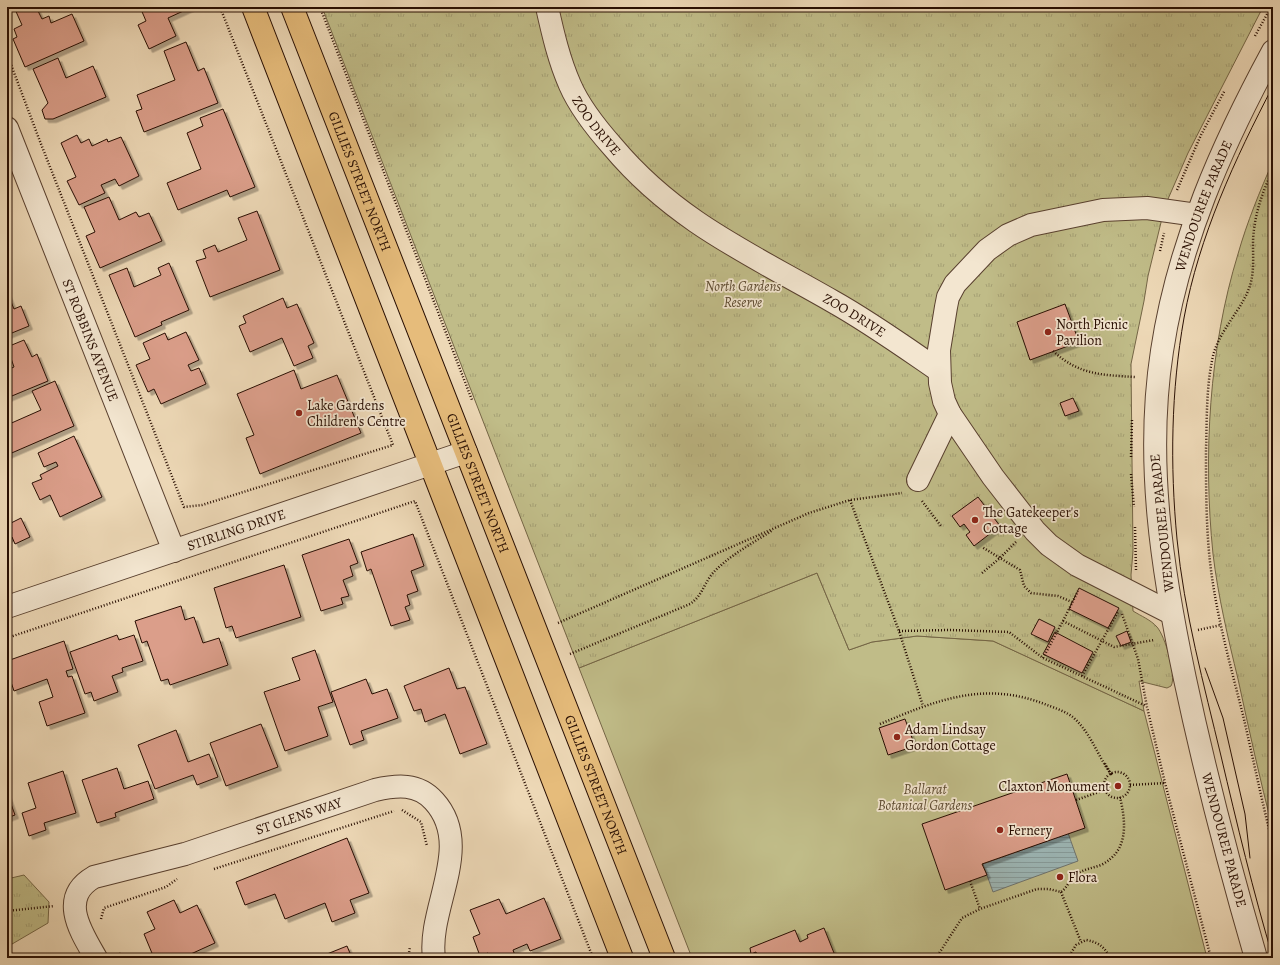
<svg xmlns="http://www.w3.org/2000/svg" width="1280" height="965" viewBox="0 0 1280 965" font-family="Alegreya,serif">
<defs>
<pattern id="park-tufts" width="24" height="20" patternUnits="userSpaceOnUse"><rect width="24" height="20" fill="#c0bc88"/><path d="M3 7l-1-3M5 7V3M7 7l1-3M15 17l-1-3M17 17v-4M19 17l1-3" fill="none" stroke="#a5a074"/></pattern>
<pattern id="water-rules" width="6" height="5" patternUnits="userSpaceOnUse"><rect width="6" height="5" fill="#9db8b8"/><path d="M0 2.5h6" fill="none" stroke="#879d9d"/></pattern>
<filter id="shadow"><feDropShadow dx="3.5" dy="3.5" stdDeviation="0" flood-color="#0004"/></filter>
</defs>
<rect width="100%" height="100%" fill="#edd8b6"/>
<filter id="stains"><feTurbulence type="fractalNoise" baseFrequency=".005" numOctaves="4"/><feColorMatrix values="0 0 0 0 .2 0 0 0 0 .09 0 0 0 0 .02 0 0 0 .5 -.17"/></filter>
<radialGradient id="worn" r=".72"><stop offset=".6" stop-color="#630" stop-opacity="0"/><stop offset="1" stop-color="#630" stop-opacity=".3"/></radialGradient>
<path fill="#c0bc88" stroke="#746545" d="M817,573L849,650L872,642L917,636L993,641L1144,711L1207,958H692L579,668Z"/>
<path fill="url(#park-tufts)" stroke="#746545" d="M322,7H1263L1188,153L1165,206L1148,276L1144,301L1131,364L1133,551L1131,575L1133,611C1141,616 1151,620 1157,627C1165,636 1177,676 1171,686L1167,688L1139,681L1144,711L993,641L917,636L872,642L849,650L817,573L579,668Z
M1273,161V830C1260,780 1249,730 1238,679C1228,638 1218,596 1213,554C1203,456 1209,348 1238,254C1247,222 1260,191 1273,161Z
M24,875L49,902L48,923L7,947V879Z"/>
<path fill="url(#water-rules)" stroke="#6e746f" d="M1068,833L1078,861L993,892L983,864Z"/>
<path fill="#db9e8a" stroke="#280e02" filter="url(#shadow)" d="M14,7H36L42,19L49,16L51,23L72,14L84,41L25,67L13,39L17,37L14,29L22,25Z
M140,7H192L168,18L176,36L149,49L138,25L146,21Z
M186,42L198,71L204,68L218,103L144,132L136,111L142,109L137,95L175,80L164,51Z
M58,58L66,78L93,66L106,97L53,119H45L42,110L48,103L33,69Z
M223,109L255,187L230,197L227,190L178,210L167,183L201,169L187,133L203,126L200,118Z
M77,135L81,143L89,139L92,146L107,139L108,142L121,137L139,176L119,186L115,179L101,185L105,193L79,205L67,181L76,177L61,143Z
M109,197L119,220L136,212L139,217L149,213L162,241L100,268L86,236L95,232L84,207Z
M257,211L280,270L210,297L196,261L206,258L203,250L215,245L218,252L247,240L238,218Z
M169,263L189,310L161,322L162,325L135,337L109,275L127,268L134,287L161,275L158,268Z
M7,292L14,309L21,306L29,326L7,335Z
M283,298L287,308L297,304L314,343L308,346L313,358L294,366L282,338L250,352L239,326L246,323L243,316Z
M1065,304L1079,342L1030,360L1017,322Z
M186,332L199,360L188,365L191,371L199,368L206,384L161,404L154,389L148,392L136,365L150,359L143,343L165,333L168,340Z
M24,340L32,357L37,354L48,381L7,398V370L14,367L7,347Z
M294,370L301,389L337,375L361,433L260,474L246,438L254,435L237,394Z
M55,381L74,426L7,455V425L41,410L32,391Z
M1073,398L1079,411L1065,416L1060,403Z
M74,436L102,497L60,517L50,495L40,500L32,483L42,479L40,475L58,466L56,462L44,467L38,453Z
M978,497L1000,526L974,546L966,535L970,532L964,524L960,527L952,516Z
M21,518L30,537L15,544L12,537L7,539V519L9,524Z
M413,534L424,566L411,571L418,591L407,595L410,605L405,607L410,620L391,626L371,569L367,571L361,552Z
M349,539L358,563L350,566L353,576L343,580L349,596L341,598L343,604L321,611L302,555Z
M284,565L301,617L236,638L232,626L226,628L214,588Z
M1079,588L1119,608L1108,628L1069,609Z
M181,606L185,620L194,617L203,643L219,638L228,665L170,685L168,679L161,681L147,641L142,643L135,621Z
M1039,619L1055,627L1048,642L1031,634Z
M1127,631L1131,642L1121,646L1116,636Z
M1055,632L1093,652L1082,673L1043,654Z
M117,635L119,640L134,635L143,661L122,668L123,672L112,676L118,692L94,701L91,692L85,694L70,652Z
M64,641L73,669L66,671L68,677L72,676L85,713L47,726L39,702L53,697L47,679L14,691L7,670V661Z
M315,650L333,702L318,707L328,736L285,751L264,692L300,680L292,658Z
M449,668L457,689L465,687L487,744L460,754L445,714L425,722L421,709L414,711L404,686Z
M366,679L372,694L387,689L398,718L361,731L364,740L350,745L331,692Z
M905,719L915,746L888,755L879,728Z
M261,724L278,767L226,786L210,743Z
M176,730L188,762L209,754L218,777L197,785L193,775L155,789L138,745Z
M117,768L124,789L148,781L154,799L115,813L116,817L97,823L82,780Z
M63,771L76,813L44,823L46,830L29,836L22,813L36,808L28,783Z
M1067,774L1085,828L982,864L987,875L945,890L922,824Z
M7,793L15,815L7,818Z
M347,838L369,893L350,900L355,913L332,922L325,903L285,919L275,894L245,905L236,882Z
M544,898L561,939L530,951L527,944L513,950L516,958H490L488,953L480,956L473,937L480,934L470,910L499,899L506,914Z
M174,900L180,913L197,905L215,943L182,958H154L144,934L155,929L147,912Z
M824,928L836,958H758L756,952L751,954L750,948L795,930L800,942L808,938L807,935Z
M347,946L352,958H317Z"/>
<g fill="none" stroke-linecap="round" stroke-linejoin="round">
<defs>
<g id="minor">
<path id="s1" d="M547,7C553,34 559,60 570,85C580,108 597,129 613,147C675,221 750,254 832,301C868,321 903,346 938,370"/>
<path id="s2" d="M7,128L174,551"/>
<path d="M918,480L950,414"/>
<path id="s3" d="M7,607L466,452"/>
<path d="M1171,613L1077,565L1049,545L1035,531L993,477L950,414L944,401L940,383L939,350L946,307L948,297L955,284L987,250L1008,235L1031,225L1103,210L1147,208L1197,215"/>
<path id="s4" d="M96,958C81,932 58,898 94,877L185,854L375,790C397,785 418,783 434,801C475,846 427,908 434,958"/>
<path id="s5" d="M1256,958C1229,865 1205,773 1185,679C1162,570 1145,461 1162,351C1178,244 1222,145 1273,51"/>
</g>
<g id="major">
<path d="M253,7L622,958"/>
<path id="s6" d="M292,7L664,958"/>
</g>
</defs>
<use href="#minor" stroke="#59402f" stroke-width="24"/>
<use href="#major" stroke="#280e02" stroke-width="24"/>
<path stroke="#280e02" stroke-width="2.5" stroke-dasharray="1 2" stroke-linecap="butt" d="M320,7L472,400
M1255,36L1271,7
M7,54L41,144L184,507L202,505L393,445L220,7
M1273,170C1262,192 1253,219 1253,244C1253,257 1254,269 1251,282C1245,307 1220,328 1213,356C1206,387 1207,419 1206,450C1206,487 1206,525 1210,562C1216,614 1230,664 1243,715C1253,758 1262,802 1273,845
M1177,190L1201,135L1225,90
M1160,251L1164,233
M1053,351C1079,375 1102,375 1135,377
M1131,457L1132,420
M1131,474L1134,507
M850,500L899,631L923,706
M922,501L941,526
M1135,527L1136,570
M1016,542L1000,558L1020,570L1024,586L1031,593L1058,596L1072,602
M982,573L1000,558L982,547
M1122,614L1138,659L1147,707L1165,783L1211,958
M1063,621L1078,591
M558,623L809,513L850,500L902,493
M1198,630L1221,625
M899,631L950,630L1009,632L1043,658L1146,706
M7,638L415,501L593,958
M570,654L690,604C702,596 704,584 712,574C728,556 753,543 773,530
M1043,658L1063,621L1114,647L1154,640
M1082,676L1118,612
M880,724C937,700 985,680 1047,705C1055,708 1067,712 1074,718C1092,735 1097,755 1111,774L1104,762
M1104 785a13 13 0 1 1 26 0a13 13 0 1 1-26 0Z
M1130,785L1165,783
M1076,800L1105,790
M402,810L421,822L427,846
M214,869L394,811
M970,881L980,909
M1061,892L1081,942
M7,911L54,906
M101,919L104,908L166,887L177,879
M119,953L121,958
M408,958L410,947
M936,958L962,918L980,909L1037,889H1049L1061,892C1068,887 1070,878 1078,873C1085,869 1093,868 1101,865C1129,851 1126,823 1120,797
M1068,958L1076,945L1086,940C1098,942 1105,947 1110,958"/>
<use href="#minor" stroke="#f3e6d0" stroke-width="22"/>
<use href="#major" stroke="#e6bc7b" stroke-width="22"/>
<path stroke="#280e02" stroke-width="1" d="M1205,668L1223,718L1245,814L1250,858
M1273,958C1253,891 1237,824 1221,756C1204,685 1184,612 1177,539C1170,465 1171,391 1184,318C1199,236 1235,159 1273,86"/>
</g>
<g fill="#8f2418" stroke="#f3e6d0" stroke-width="1.5">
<circle cx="1048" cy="332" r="4"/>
<circle cx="299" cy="413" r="4"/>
<circle cx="975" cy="520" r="4"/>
<circle cx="897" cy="737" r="4"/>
<circle cx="1118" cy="786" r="4"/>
<circle cx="1000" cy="830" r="4"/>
<circle cx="1060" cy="877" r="4"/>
</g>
<g text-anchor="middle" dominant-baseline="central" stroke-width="3.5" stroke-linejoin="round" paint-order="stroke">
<g font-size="14" fill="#280e02" stroke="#f3e6d0">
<text stroke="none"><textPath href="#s1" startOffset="130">ZOO DRIVE</textPath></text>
<text stroke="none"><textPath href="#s6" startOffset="187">GILLIES STREET NORTH</textPath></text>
<text stroke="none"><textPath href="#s5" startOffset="770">WENDOUREE PARADE</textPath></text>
<text stroke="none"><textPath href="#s1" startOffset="453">ZOO DRIVE</textPath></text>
<text stroke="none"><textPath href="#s2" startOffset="228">ST ROBBINS AVENUE</textPath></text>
<text stroke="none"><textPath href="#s6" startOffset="511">GILLIES STREET NORTH</textPath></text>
<text transform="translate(1162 523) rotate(-96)">WENDOUREE PARADE</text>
<text stroke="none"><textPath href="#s3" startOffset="242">STIRLING DRIVE</textPath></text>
<text stroke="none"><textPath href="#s6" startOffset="835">GILLIES STREET NORTH</textPath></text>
<text stroke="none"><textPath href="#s4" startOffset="307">ST GLENS WAY</textPath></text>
<text transform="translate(1224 840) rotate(75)">WENDOUREE PARADE</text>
</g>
<g font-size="14" font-style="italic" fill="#5d4b31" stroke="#f3e6d0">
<text x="743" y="286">North Gardens<tspan x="743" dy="16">Reserve</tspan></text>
<text x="925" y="789">Ballarat<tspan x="925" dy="16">Botanical Gardens</tspan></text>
</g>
<g font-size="14" fill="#280e02" stroke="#f3e6d0" text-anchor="start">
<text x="1056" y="324">North Picnic<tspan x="1056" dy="16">Pavilion</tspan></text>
<text x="307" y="405">Lake Gardens<tspan x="307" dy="16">Children's Centre</tspan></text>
<text x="983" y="512">The Gatekeeper's<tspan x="983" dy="16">Cottage</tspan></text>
<text x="905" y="729">Adam Lindsay<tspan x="905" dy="16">Gordon Cottage</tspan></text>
<text x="1110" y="786" text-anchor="end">Claxton Monument</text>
<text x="1008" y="830">Fernery</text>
<text x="1068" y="877">Flora</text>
</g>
</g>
<rect width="1280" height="965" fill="none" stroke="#edd8b6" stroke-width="24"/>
<rect x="8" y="8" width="1264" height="949" fill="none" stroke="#280e02" stroke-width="2"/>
<rect x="12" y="12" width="1256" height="941" fill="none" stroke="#280e02"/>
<rect width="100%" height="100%" filter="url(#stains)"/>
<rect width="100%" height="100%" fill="url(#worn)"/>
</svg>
